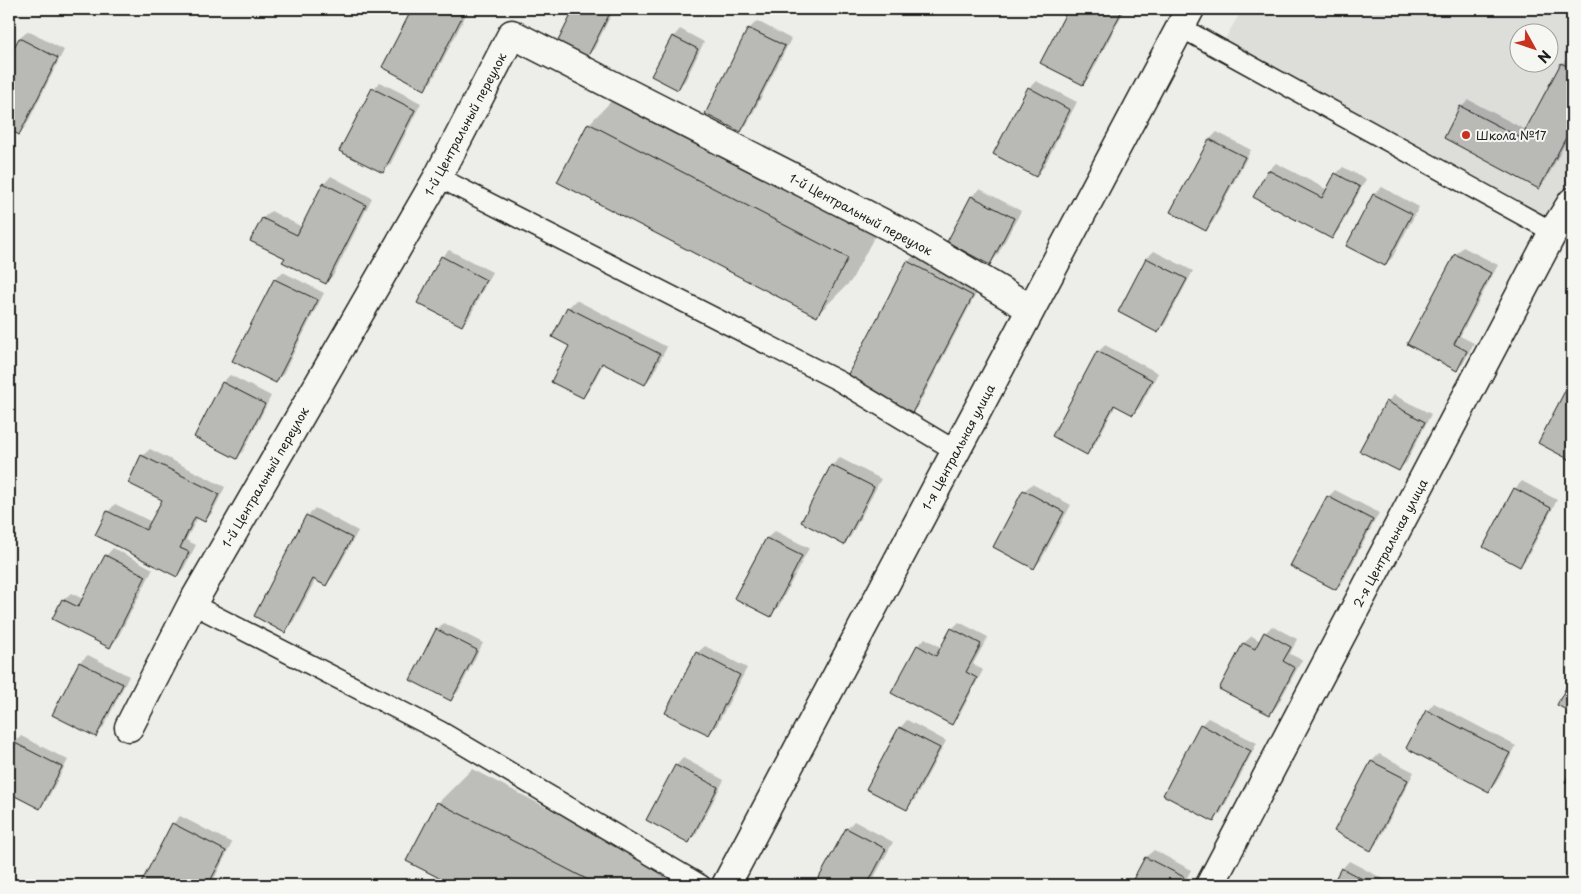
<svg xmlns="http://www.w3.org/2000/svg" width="1581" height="894" viewBox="0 0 1581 894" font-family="'Playpen Sans',sans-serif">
<rect width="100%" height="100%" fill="#edede9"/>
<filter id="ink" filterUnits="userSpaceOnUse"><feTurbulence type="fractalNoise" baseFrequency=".02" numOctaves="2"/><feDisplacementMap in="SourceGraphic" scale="10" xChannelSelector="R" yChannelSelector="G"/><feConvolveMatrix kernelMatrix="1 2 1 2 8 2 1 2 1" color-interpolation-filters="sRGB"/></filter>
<g filter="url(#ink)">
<path fill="#ddddda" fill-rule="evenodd" d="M1242,9H1572V208L1555,240L1215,57ZM1518,32H1548V62H1518Z"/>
<path fill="#0003" d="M413,9H469L432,81L425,88L384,67Z
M560,9H614L594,49L586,56L572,15Z
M1070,9H1125L1090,76L1083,84L1042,62Z
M1466,9H1476L1473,12Z
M757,21L791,39L748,123L741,131L706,113L749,29Z
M680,29L704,42L685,81L677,88L673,37Z
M28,31L64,50L26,126L19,133L9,128V57L10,58L20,38Z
M1569,56L1572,58V131L1546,180L1539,187L1461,107L1469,100L1526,130L1562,64Z
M1036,81L1077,102L1043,168L1036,175L1029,88Z
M380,82L421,103L390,165L382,172L373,89Z
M623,89L881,224L851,281L817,315L589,124Z
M1217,132L1251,150L1213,222L1206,229L1172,212L1210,139Z
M1276,163L1328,190L1336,174L1343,167L1366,179L1339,230L1332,237L1255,197L1269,170Z
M331,176L372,198L333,276L325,283L287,258L252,240L263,218L271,211L302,227L324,184Z
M1382,187L1419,207L1392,258L1384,265L1347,245L1374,194Z
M980,189L1021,211L997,256L990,263L949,242L972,196Z
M1463,247L1498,265L1460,336L1474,343L1464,362L1457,369L1408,344L1456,254Z
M449,250L492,272L469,318L461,325L442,257Z
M1154,251L1193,271L1165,324L1158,332L1119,311L1147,258Z
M915,254L979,288L918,406L911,413L908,262Z
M283,272L324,293L283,374L275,381L234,360L275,279Z
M576,300L667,347L652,376L645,383L604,362L590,389L583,397L571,346L554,337L568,308Z
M1105,345L1158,373L1140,407L1133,414L1116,405L1094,446L1087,453L1098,352Z
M230,375L271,396L244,450L237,458L195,436L223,382Z
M1572,385V460L1539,443L1567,390Z
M1394,395L1431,414L1406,463L1398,470L1387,402Z
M150,449L225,487L212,513L205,521L198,517L186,540L196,545L184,568L177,576L108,512L115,504L152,522L163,500L142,456Z
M840,458L881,479L851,536L844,543L803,522L832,465Z
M1522,481L1557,500L1527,558L1520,565L1515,489Z
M1032,484L1071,505L1041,560L1034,568L1024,491Z
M1335,490L1379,513L1343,581L1336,588L1328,497Z
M315,508L358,531L333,577L326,584L316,579L292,624L285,631L255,616L308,516Z
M775,531L809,548L778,608L770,615L736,598L767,538Z
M113,548L153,569L117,639L110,647L63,600L71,593L83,599L106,556Z
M959,622L988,637L973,664L983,670L959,716L952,723L918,646L925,638L942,648L952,629Z
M444,623L483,643L458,692L450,699L437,630Z
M1272,626L1297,639L1290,654L1302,660L1277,706L1270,714L1221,688L1244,643L1252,636L1260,641L1265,633Z
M705,646L747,668L716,727L709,734L697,653Z
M88,655L129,676L103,728L96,735L54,714L80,662Z
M1434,703L1516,746L1496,783L1489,790L1427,711Z
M1208,718L1257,743L1221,813L1214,820L1201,725Z
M907,720L946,741L914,801L907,808L868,788L900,728Z
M21,736L68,760L47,800L40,807L9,791V754L14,743Z
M1379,754L1414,772L1378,842L1371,849L1336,831L1372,761Z
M683,758L724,780L696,834L689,841L676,766Z
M472,769L674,873L667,885H456L408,860L438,803Z
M180,816L232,843L211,885H141L173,824Z
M854,821L893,842L870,885H817L847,829Z
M1154,850L1191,870L1183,885H1132L1146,857Z
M1349,861L1395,885H1333L1342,869Z"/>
<path fill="#b9b9b6" stroke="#1c1c1c" d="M412,9H450L463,15L425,90L382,67Z
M557,9H612L587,58L557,43L571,15Z
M1068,9H1118L1122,11L1083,85L1040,63Z
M748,28L785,46L741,132L705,114Z
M672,36L698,49L678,90L651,76Z
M19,38L58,58L19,135L9,129V57Z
M1561,63L1572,69V126L1539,189L1444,138L1460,106L1521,138Z
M1028,87L1070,110L1036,177L993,154Z
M372,88L415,110L383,173L339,151Z
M588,123L848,258L817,317L557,182Z
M1209,139L1245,157L1206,231L1170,212Z
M1268,170L1322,198L1335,173L1360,187L1332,239L1253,197Z
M323,183L366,205L326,284L282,262L285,258L250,241L262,218L297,235Z
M1373,194L1412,214L1385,266L1346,246Z
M971,196L1014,218L990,265L947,242Z
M1455,254L1491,273L1454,344L1467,351L1457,371L1407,344Z
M441,256L486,280L462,326L417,303Z
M1146,258L1187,279L1158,333L1118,312Z
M907,261L973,296L911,415L845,380Z
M274,279L318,300L276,383L232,361Z
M567,307L660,354L645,385L602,363L583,398L551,382L569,346L552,337Z
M1097,351L1152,380L1133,415L1114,405L1087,455L1052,436Z
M222,382L265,404L237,459L194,437Z
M1566,389L1572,392V461L1538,443Z
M1386,401L1425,422L1399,471L1359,451Z
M141,455L219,494L205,522L195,517L180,548L189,552L177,577L95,535L107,511L146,530L162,500L128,483Z
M831,465L874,487L844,545L801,522Z
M1514,488L1551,508L1520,567L1483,547Z
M1023,490L1064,512L1034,569L993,547Z
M1327,496L1373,520L1336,590L1290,566Z
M306,515L352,538L326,586L313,579L285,633L254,616Z
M766,538L802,556L771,617L734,598Z
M105,555L146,576L110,648L52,619L62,599L78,607Z
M951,628L981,644L966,672L977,678L952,725L891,693L917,645L936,656Z
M436,629L477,650L451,701L410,680Z
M1264,632L1291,647L1283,661L1295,668L1270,715L1219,689L1243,643L1255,649Z
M696,652L740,675L709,735L665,713Z
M79,662L123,684L96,737L52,715Z
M1572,676V713L1557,705Z
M1426,710L1510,753L1489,792L1406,748Z
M1200,724L1251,751L1214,822L1163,795Z
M899,727L940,748L907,810L866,789Z
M13,742L62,767L40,809L9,793V751Z
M1371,761L1408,780L1371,851L1334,831Z
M675,765L718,787L689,843L646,820Z
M1572,768V786L1565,782Z
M437,802L488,828L598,885H453L406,861Z
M172,823L226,851L208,885H140Z
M846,828L886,849L867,885H815Z
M1145,857L1184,877L1180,885H1130Z
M1341,868L1374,885H1332Z"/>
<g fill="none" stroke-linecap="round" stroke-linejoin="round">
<defs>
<path id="lane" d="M1180,27L1553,232
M438,177L839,381L956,451
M192,604L440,731L701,885"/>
<path id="street" d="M129,727L192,604L438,177L512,34L912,238L1031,309
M726,885L1190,9
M1210,885L1553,232L1572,202"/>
</defs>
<use href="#lane" stroke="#1c1c1c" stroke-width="22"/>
<use href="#street" stroke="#1c1c1c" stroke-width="31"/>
<use href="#lane" stroke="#f6f6f2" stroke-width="19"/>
<use href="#street" stroke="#f6f6f2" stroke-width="28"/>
</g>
</g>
<circle fill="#c8321e" stroke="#f6f6f2" stroke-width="2" cx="1466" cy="135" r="5"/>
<g text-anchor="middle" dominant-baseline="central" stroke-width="4" stroke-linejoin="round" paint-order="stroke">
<g font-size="12" fill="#1c1c1c" stroke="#f6f6f2">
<text transform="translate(465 124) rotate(-62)">1-й Центральный переулок</text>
<text transform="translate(861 214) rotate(28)">1-й Центральный переулок</text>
<text transform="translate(958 447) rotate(-62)">1-я Центральная улица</text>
<text transform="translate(265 477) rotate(-60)">1-й Центральный переулок</text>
<text transform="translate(1390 543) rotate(-62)">2-я Центральная улица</text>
</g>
<g font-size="12" fill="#1c1c1c" stroke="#f6f6f2" text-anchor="start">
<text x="1476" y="135">Школа №17</text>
</g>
</g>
<rect width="1581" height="894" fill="none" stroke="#f6f6f2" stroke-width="30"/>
<rect x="15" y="15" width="1551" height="864" fill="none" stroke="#1c1c1c" stroke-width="2" filter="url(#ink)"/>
<g transform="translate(1534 48) rotate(130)"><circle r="24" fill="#f6f6f2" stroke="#9f9f9c"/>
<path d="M0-4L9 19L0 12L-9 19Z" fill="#c8321e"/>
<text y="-8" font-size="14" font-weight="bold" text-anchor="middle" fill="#1c1c1c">N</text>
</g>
</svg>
